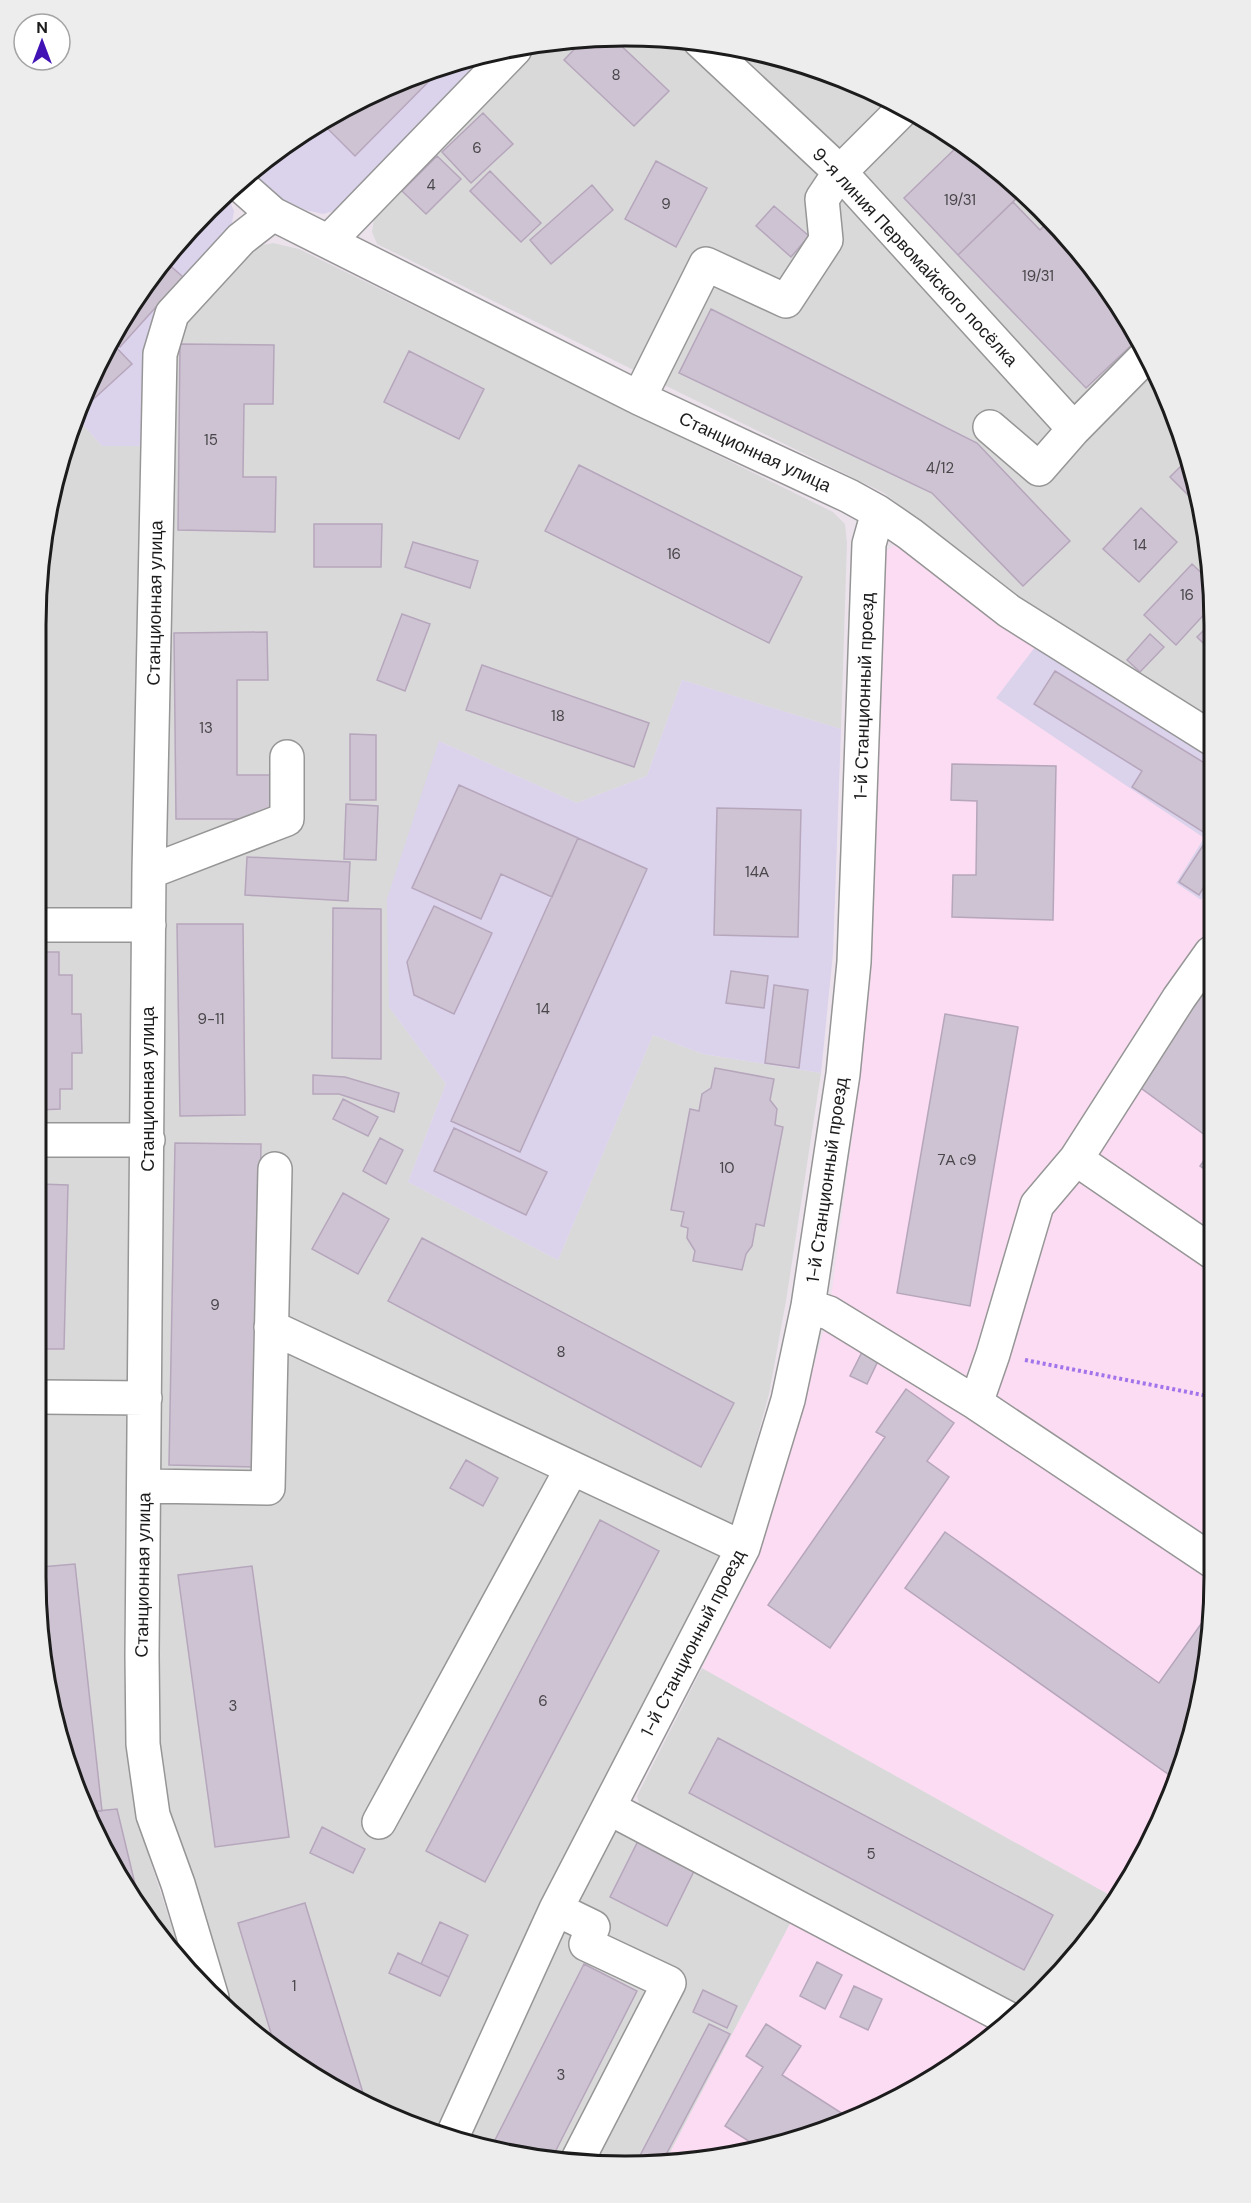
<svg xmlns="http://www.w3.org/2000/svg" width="1251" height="2203" viewBox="0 0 1251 2203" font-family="'DM Sans',sans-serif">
<rect width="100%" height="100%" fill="#ece2ec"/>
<path fill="#d9d9da" d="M587,37L703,41L815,67L921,115L1042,208L1116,298L1184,436L1210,549L1211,718L1017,598L884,493L377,244L372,232L374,219L544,44Z
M273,243L299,249L833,512L845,524L847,543L841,729L682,680L647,776L577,803L439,741L389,1007L446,1084L408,1182L558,1260L653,1035L703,1054L821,1073L786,1301L769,1394L726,1553L437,2133L365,2106L298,2067L232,2013L169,1808L158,1739L157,1655L174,352L184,319L248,248Z
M76,417L102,446H142L124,1655L127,1744L137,1820L185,1967L158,1936L97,1839L67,1767L41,1655L37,587L67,436Z
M702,1668L1117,1899L1069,1966L1024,2011L642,1815L637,1796Z
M632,1830L793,1918L663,2166L549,2162L463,2143L610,1832Z"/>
<path fill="#dbd2ec" d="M490,53L337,210L323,214L306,210L281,199L251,173L267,158L365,97L473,56Z
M227,195L234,211L230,234L205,262L142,446H102L76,417L115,330L183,237Z
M1038,643L1211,751V884L1201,900L1176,883L1204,838L995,698Z
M682,680L841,729L833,953L821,1073L703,1054L653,1035L558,1260L408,1182L446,1084L389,1007L387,899L439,741L577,803L647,776Z"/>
<path fill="#fbdcf2" d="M900,541L1038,643L996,698L1204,838L1176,883L1201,900L1211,884L1214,1616L1184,1767L1136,1873L1117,1899L702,1668L757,1561L829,1313L860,1076L871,966L885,552Z
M793,1918L1004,2028L921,2088L851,2122L741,2156L663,2166Z"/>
<path fill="#cec3d2" stroke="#b6a6bc" stroke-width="1.5" d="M585,38H613L669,91L634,126L564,60Z
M442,68L355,156L322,123L365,97Z
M483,113L513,144L471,183L442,152Z
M959,145L1022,193L958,255L904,198Z
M437,156L461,179L426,214L402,191Z
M656,161L707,188L676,247L625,219Z
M490,171L541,223L521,242L470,191Z
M592,185L613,210L551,264L530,240Z
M1013,202L1040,230L1051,219L1116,298L1137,340L1086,388L958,255Z
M774,206L809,236L791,257L756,226Z
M165,261L183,277L120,347L111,339L115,330Z
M711,309L977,443L1070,541L1023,586L932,493L679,373Z
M110,341L132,364L86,406L83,402Z
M180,344L274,345L273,404H244L243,477H276L275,532L178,530Z
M409,351L484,389L459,439L384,402Z
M1189,458L1200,507L1170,477Z
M579,465L802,577L769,643L545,531Z
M1141,508L1177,542L1139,582L1103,549Z
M314,524H382L381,567H314Z
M413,542L478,561L470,588L405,567Z
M1192,564L1210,581V608L1176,645L1144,615Z
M402,614L430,624L405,691L377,680Z
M1210,624V635L1203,643L1197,637Z
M267,632L268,680H237V775H273V819H176L174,633Z
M1150,634L1164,647L1140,672L1127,660Z
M482,665L649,723L634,767L466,710Z
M1055,671L1211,767V837L1132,787L1142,771L1034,704Z
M350,734L376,735V800H350Z
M952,764L1056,766L1053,920L952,917L953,875H976L977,801L951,800Z
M459,785L578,838L552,897L501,874L481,919L412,888Z
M346,804L378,806L376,860L344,859Z
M717,808L801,810L798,937L714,935Z
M578,838L647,869L520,1152L451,1121Z
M1204,844L1211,848V875L1199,895L1179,882Z
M247,857L350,862L348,901L245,895Z
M434,906L492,933L454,1014L414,995L407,962Z
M333,908L381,909V1059L332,1058Z
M177,924H243L245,1115L180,1116Z
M39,952H59V975H72V1014H81L82,1053H72V1089H60V1109L39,1110Z
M731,971L768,976L764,1008L726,1003Z
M1212,977V1133L1209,1138L1134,1083Z
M774,985L808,990L799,1068L765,1063Z
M945,1014L1018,1027L970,1306L897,1293Z
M715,1068L774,1079L770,1100L777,1109L775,1125L783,1127L764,1226L756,1224L752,1246L746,1254L742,1270L693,1261L695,1251L687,1238L688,1228L681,1226L684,1212L671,1210L690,1109L699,1111L702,1094L711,1088Z
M313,1075L345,1077L399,1093L394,1112L339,1094H313Z
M343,1099L378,1117L368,1136L333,1119Z
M454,1128L547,1172L526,1215L434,1171Z
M380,1138L403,1150L386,1184L363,1171Z
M175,1143L261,1144L255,1467L169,1465Z
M1212,1149V1174L1200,1166Z
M39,1184L68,1185L64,1349H40Z
M343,1193L389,1219L358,1274L312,1249Z
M422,1238L734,1403L701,1467L388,1301Z
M863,1350L879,1359L867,1384L850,1376Z
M906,1389L954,1423L927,1461L949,1477L830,1648L768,1605L885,1437L876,1432Z
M466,1460L498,1478L483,1506L450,1488Z
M600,1520L659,1551L485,1882L426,1851Z
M945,1532L1159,1683L1201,1624L1211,1631L1184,1767L1175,1779L905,1588Z
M75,1564L102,1811L86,1812L67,1767L41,1655V1567Z
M252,1566L289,1837L215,1847L178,1575Z
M718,1738L1053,1915L1024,1970L689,1793Z
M117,1809L141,1909L97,1839L86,1812Z
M322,1827L365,1849L353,1873L310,1853Z
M638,1841L695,1869L667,1926L610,1897Z
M305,1903L367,2106L298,2067L276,2050L238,1923Z
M440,1922L468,1935L449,1977L421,1964Z
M398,1953L449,1977L440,1996L389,1973Z
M817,1962L842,1975L825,2009L800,1996Z
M584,1964L637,1991L550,2162L490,2150Z
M854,1986L882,1999L868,2030L840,2017Z
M703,1990L737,2006L727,2028L693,2012Z
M709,2024L730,2034L660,2166L635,2165Z
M766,2024L801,2046L782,2075L854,2121L761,2149L725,2126L763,2067L746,2056Z"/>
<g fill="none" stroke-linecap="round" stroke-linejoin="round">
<defs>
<path id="minor" d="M700,41L840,172L1074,429
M239,184L273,214L639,398L849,496L878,512L910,534L1009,611L1211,738
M329,241L515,49
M639,398L706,264L786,301L826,240L822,199L840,172L904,108
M990,427L1039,469L1074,429L1145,357
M149,872L287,819V757
M38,925H149
M39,1140H148
M1076,1159L1212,1252
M808,1306L829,1313L976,1403L1214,1562
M271,1327L743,1548
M40,1397L145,1398
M976,1403L993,1354L1037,1205L1076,1159L1179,998L1211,953
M144,1486L268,1488L275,1169
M609,1808L1013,2021
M379,1822L572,1468
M556,1909L593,1927L586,1944L669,1983L576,2163
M212,1998L178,1884L153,1815L143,1744L142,1655L149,872L160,354L172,314L241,239L273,214
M451,2139L556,1909L743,1548L788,1400L808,1306L843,1074L854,962L869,544L878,512"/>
</defs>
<use href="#minor" stroke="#969696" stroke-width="36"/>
<path stroke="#a274eb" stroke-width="4" stroke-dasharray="3 3" stroke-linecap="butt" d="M1025,1360L1213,1397"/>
<use href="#minor" stroke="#fff" stroke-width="33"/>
</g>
<g text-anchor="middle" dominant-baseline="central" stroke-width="4.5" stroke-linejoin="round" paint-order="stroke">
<g font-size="15" fill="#48464a">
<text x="616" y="75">8</text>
<text x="477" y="148">6</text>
<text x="431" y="185">4</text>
<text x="960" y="200">19/31</text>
<text x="666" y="204">9</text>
<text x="1038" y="276">19/31</text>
<text x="211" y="440">15</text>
<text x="940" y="468">4/12</text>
<text x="1140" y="545">14</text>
<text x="674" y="554">16</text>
<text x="1187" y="595">16</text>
<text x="558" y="716">18</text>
<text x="206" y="728">13</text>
<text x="757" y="872">14А</text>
<text x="543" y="1009">14</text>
<text x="211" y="1019">9-11</text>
<text x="957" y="1160">7А с9</text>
<text x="727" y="1168">10</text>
<text x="215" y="1305">9</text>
<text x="561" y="1352">8</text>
<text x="543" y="1701">6</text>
<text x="233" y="1706">3</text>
<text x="871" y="1854">5</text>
<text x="294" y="1986">1</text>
<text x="561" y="2075">3</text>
</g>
<g font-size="18" fill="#1c1c1c" stroke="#fff">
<text transform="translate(915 257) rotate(47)">9-я линия Первомайского посёлка</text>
<text transform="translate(755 452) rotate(25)">Станционная улица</text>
<text transform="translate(155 603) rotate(-89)">Станционная улица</text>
<text transform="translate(864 696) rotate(-88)">1-й Станционный проезд</text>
<text transform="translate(148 1089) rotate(-90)">Станционная улица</text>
<text transform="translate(827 1180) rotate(-82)">1-й Станционный проезд</text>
<text transform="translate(143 1575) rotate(-89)">Станционная улица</text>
<text transform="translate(693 1643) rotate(-63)">1-й Станционный проезд</text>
</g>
</g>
<path d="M0 0H1251V2203H0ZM625 46H625A579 579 0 0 1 1204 625V1577A579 579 0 0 1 625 2156H625A579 579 0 0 1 46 1577V625A579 579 0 0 1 625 46Z" fill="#ededed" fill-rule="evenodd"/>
<path fill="none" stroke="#1c1c1c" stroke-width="3" d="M625 46H625A579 579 0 0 1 1204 625V1577A579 579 0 0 1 625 2156H625A579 579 0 0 1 46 1577V625A579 579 0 0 1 625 46Z"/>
<g transform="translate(42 42)"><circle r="28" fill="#ffffff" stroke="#a4a4a4" stroke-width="1.5"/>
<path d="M0-4.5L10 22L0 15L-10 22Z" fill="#4113b4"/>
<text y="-9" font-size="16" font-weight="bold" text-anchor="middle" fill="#1c1c1c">N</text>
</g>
</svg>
